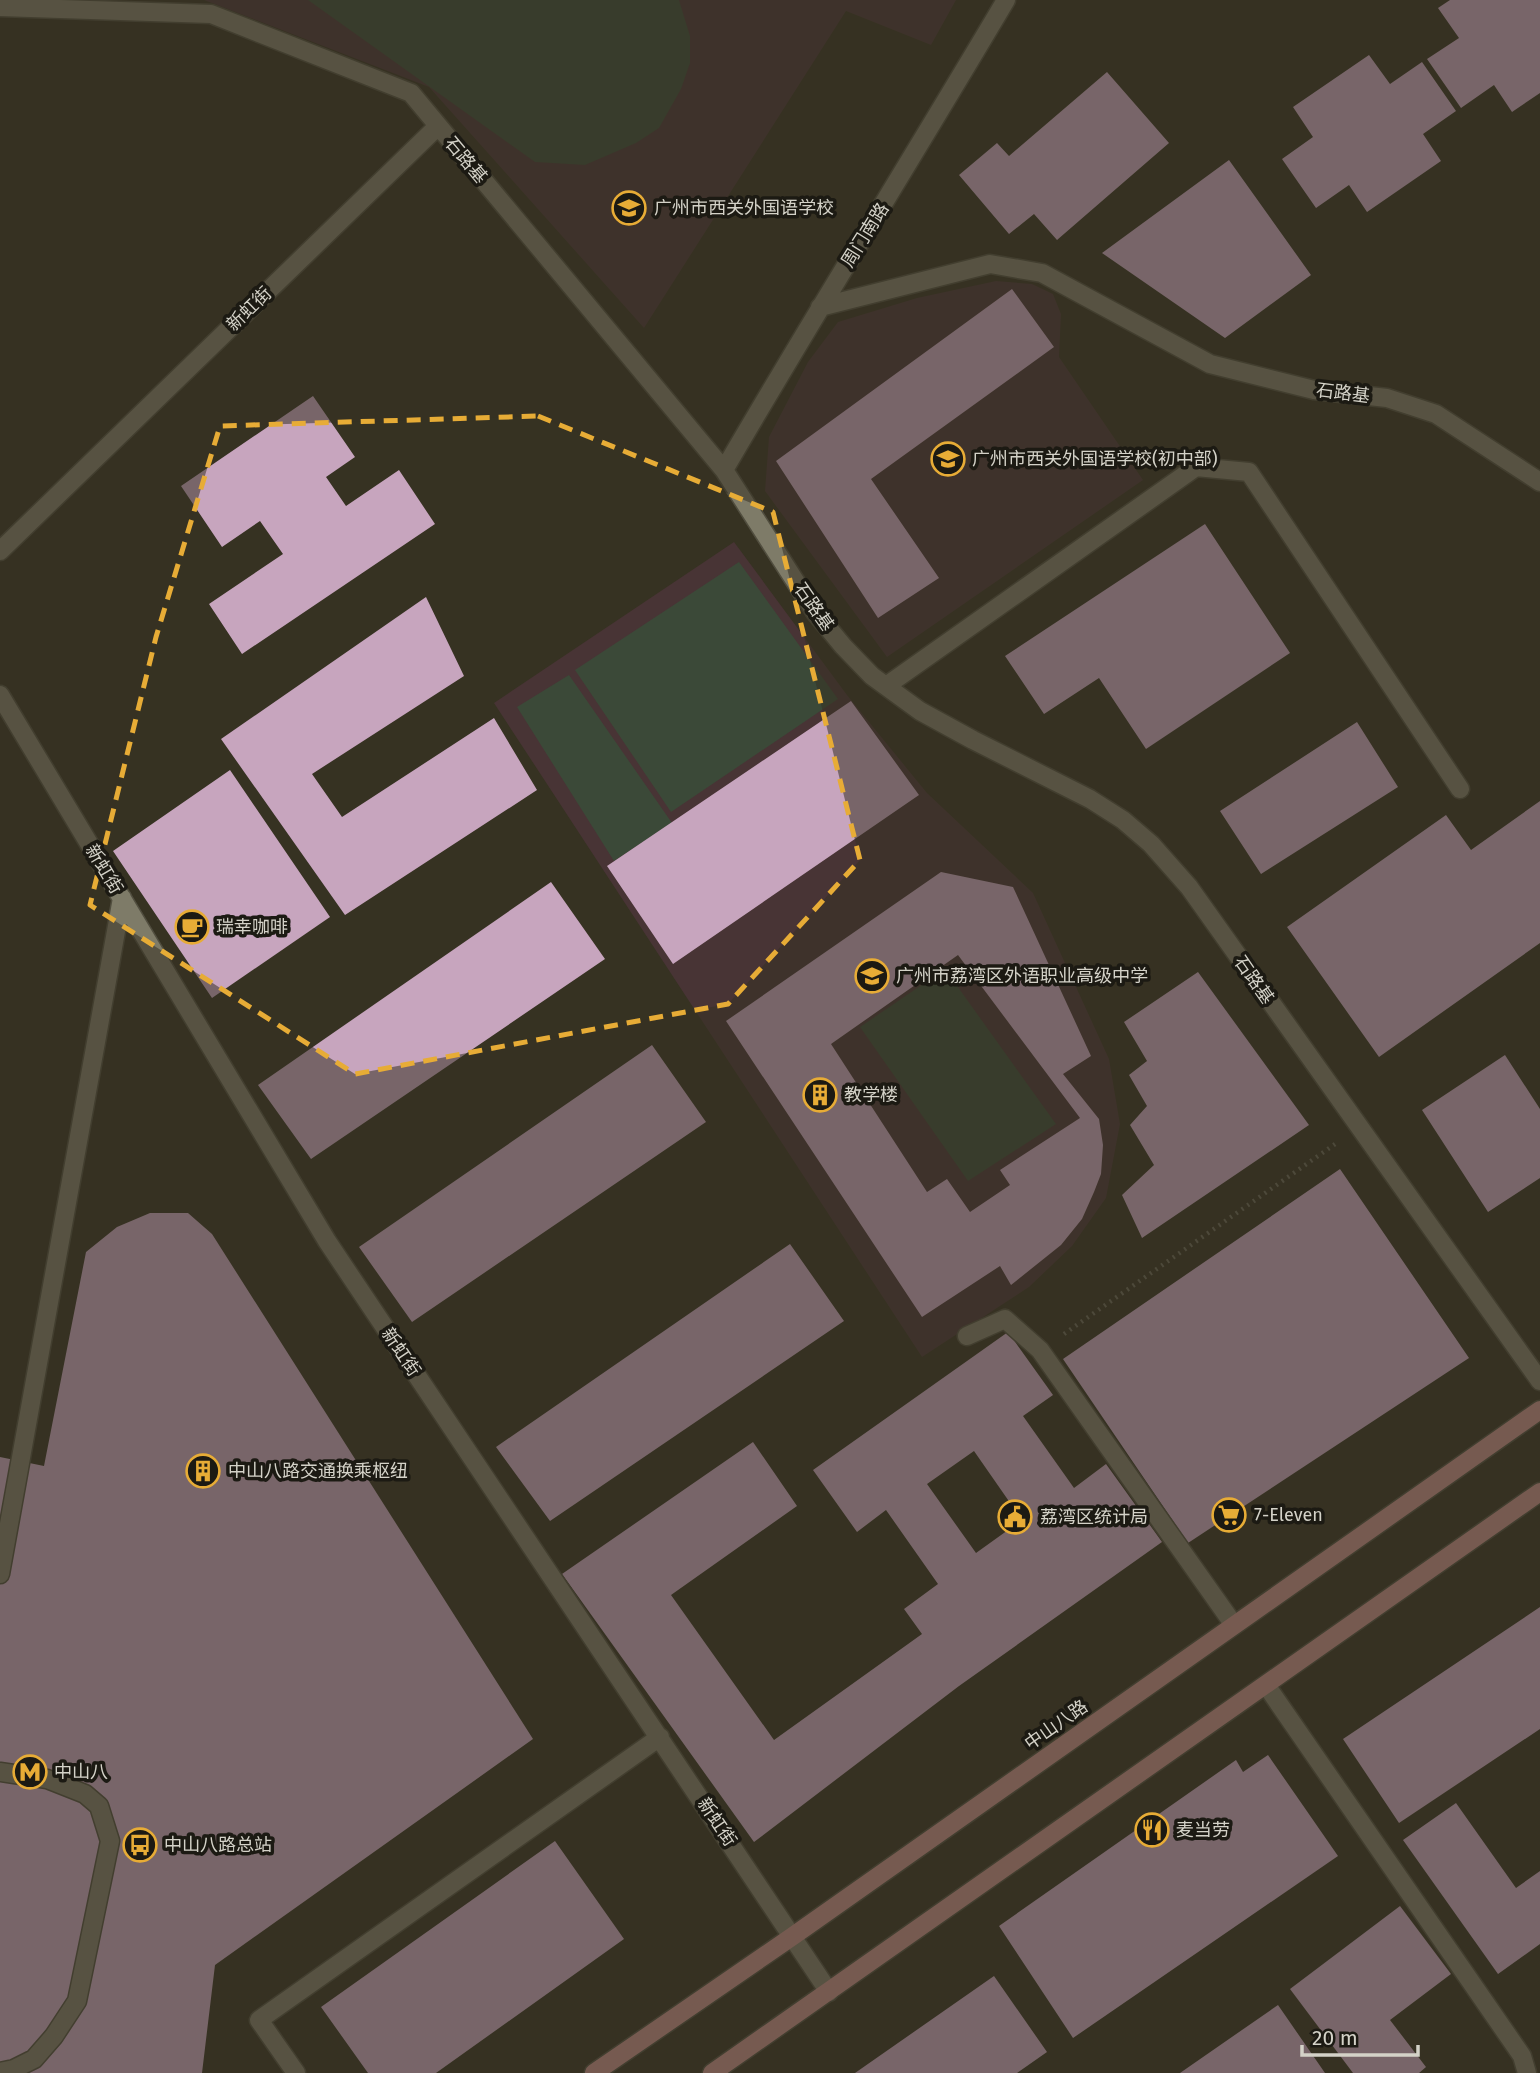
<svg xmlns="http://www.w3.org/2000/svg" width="1540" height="2073" viewBox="0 0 1540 2073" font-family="'Fira Sans','Noto Sans SC',sans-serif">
<rect width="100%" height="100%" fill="#363222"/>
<path fill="#483435" d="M204,0H956L931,45L846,11L644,328L429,87Z
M996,281L1032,284L1053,294L1061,314L1059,357L1143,480L887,657L765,491L769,437L808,362L838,322L917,298Z
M734,542L847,695L927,793L1033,893L1109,1059L1120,1124L1106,1198L1072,1246L1029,1287L922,1357L494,703Z"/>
<path fill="#3b4938" d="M308,0H679L690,36V63L681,89L659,128L636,143L585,165L535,162Z
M739,562L838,699L671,812L575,670Z
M569,675L672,823L614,861L517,707Z
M945,969L1056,1124L968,1181L860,1027Z"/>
<path fill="#c7a5be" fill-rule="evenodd" d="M1450,0H1540V93L1512,112L1494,85L1461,108L1427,59L1459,38L1438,8Z
M1369,55L1390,84L1422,62L1456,111L1423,134L1441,161L1367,212L1349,185L1316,208L1282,159L1313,137L1293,107Z
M1107,72L1169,143L1057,240L1034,214L1009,234L959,175L997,143L1009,156Z
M1229,160L1311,275L1225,338L1102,253Z
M1012,289L1054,347L871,479L939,578L878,618L776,461Z
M313,396L355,457L326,477L346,506L399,470L435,524L242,654L209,604L283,554L260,521L222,547L181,486Z
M1205,524L1290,653L1146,749L1099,678L1044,714L1005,656Z
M426,597L464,676L312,774L342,817L494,718L537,790L345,915L221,739Z
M851,701L919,795L673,964L607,866Z
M1357,722L1398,787L1261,874L1220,811Z
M230,770L330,917L212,998L113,851Z
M1540,801V943L1379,1057L1287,927L1446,815L1471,850Z
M941,872L1013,887L1091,1056L1063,1074L1099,1119L1103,1145L1101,1174L1094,1192L1082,1219L1061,1245L1011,1285L1000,1266L922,1317L726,1021ZM958,955L1080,1118L1000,1170L1010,1185L970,1212L947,1179L927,1192L831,1044Z
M551,882L605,959L311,1159L258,1085Z
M1198,972L1309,1125L1142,1238L1122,1195L1154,1165L1130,1125L1147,1106L1129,1075L1147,1061L1124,1022Z
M652,1045L706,1122L412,1322L359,1247Z
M1505,1055L1540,1109V1178L1488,1212L1422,1110Z
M1340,1169L1469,1358L1188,1543L1063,1359Z
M150,1213H188L212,1234L533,1739L215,1965L202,2073H0V1457L44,1466L86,1252L117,1227Z
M790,1244L844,1321L550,1521L496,1447Z
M1008,1332L1053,1395L1023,1416L1074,1488L1106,1464L1162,1542L959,1686L754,1842L562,1574L753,1442L797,1506L671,1595L774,1740L922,1634L904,1609L938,1584L886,1510L857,1532L813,1470ZM974,1451L1022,1520L976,1553L927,1484Z
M1540,1607V1729L1399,1823L1343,1739Z
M1268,1755L1338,1856L1073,2038L999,1926L1236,1760L1243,1772Z
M1456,1803L1516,1888L1540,1871V1944L1498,1974L1403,1840Z
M555,1841L624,1939L436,2073H368L321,2007Z
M1400,1906L1451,1974L1390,2020L1426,2067L1419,2073H1353L1290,1989Z
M994,1976L1047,2052L1017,2073H855Z
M1278,2005L1325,2073H1180Z"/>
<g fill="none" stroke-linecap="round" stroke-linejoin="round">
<defs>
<path id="minor" d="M0,7L211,14L411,93L724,470L815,612L843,646L872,676L920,711L973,740L1090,799L1123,820L1151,844L1189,887L1540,1381
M820,307L990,264L1042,273L1210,364L1314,390L1387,398L1436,414L1540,482
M724,470C816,312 913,157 1006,0
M0,551L438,126
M886,686L1196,467L1249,472L1460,789
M0,695L327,1241L829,1992
M967,1336L1005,1319L1040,1350L1234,1625
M0,1574L122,898
M1266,1685L1522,2056L1527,2073
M0,1772L47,1779L85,1794L99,1806L110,1841L77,2001L54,2036L34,2059L14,2069L0,2072
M296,2073L259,2020L660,1737"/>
<path id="major" d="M594,2073L793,1936L1540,1410
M712,2073L1540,1492"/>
</defs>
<use href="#minor" stroke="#514e3f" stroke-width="21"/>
<use href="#major" stroke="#514e3f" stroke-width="21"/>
<path stroke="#696658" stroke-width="4.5" stroke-dasharray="2 5" stroke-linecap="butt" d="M1064,1334L1338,1142"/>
<use href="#minor" stroke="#7e7b68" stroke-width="18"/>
<use href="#major" stroke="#c48c88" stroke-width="18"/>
</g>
<path d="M0 0H1540V2073H0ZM538,416L773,512L860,860L728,1004L355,1074L90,905L156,637L220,426Z" fill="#363222" fill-opacity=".55" fill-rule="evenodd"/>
<path fill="none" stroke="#e7ac36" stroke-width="5" stroke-dasharray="14 9" stroke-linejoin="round" d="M538,416L773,512L860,860L728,1004L355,1074L90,905L156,637L220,426Z"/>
<defs>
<symbol id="school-ring" viewBox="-11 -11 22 22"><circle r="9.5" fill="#1c1a13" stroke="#e7ac36" stroke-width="1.5"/><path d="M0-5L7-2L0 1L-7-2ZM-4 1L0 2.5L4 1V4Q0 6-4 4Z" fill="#e7ac36"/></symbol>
<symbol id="cafe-ring" viewBox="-11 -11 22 22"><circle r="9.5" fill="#1c1a13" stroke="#e7ac36" stroke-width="1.5"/><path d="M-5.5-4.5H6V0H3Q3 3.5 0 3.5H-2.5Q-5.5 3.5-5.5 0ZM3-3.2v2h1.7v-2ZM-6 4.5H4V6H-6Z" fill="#e7ac36"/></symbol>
<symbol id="building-ring" viewBox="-11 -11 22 22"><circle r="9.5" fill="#1c1a13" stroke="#e7ac36" stroke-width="1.5"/><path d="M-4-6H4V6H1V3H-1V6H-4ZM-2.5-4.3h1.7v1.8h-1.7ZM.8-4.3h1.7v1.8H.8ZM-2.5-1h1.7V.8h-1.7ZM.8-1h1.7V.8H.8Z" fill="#e7ac36"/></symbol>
<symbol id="supermarket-ring" viewBox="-11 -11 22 22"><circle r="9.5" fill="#1c1a13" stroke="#e7ac36" stroke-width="1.5"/><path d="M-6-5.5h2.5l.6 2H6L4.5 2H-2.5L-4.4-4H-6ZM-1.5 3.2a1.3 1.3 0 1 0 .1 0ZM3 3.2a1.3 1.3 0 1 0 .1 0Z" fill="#e7ac36"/></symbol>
<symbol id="civic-ring" viewBox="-11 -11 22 22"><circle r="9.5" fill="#1c1a13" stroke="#e7ac36" stroke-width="1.5"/><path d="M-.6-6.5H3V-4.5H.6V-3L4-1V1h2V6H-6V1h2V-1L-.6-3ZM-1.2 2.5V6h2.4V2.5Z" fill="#e7ac36"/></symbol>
<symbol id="metro-ring" viewBox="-11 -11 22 22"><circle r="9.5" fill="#1c1a13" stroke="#e7ac36" stroke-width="1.5"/><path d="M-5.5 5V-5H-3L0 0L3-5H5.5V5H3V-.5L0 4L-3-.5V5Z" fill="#e7ac36"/></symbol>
<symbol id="restaurant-ring" viewBox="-11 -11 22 22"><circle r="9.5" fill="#1c1a13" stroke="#e7ac36" stroke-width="1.5"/><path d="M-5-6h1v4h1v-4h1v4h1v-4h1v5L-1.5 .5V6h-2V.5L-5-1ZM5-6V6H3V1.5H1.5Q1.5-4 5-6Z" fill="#e7ac36"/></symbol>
<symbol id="bus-ring" viewBox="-11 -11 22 22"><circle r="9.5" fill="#1c1a13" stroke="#e7ac36" stroke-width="1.5"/><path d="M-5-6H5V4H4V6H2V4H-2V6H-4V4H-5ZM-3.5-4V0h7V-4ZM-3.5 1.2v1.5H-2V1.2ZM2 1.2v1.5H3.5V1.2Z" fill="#e7ac36"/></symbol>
</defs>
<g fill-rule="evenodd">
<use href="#school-ring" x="610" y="189" width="38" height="38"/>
<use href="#school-ring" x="929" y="440" width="38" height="38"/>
<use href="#cafe-ring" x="173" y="908" width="38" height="38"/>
<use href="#school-ring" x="853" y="957" width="38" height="38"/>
<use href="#building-ring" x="801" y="1076" width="38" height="38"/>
<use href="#building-ring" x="184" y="1452" width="38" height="38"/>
<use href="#supermarket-ring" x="1210" y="1496" width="38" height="38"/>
<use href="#civic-ring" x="996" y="1498" width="38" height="38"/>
<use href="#metro-ring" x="11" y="1753" width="38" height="38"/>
<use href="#restaurant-ring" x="1133" y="1811" width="38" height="38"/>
<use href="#bus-ring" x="121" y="1826" width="38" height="38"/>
</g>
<g text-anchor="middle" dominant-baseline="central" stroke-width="7" stroke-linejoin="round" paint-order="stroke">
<g font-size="18" fill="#d4d2c8" stroke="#1c1a13">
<text transform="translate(466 160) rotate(50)">石路基</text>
<text transform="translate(865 235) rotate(-58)">周门南路</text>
<text transform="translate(249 309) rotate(-44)">新虹街</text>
<text transform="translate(1343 393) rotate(7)">石路基</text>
<text transform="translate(814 607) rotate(55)">石路基</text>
<text transform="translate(104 869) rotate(59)">新虹街</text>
<text transform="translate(1254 980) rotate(55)">石路基</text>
<text transform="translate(401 1352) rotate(56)">新虹街</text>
<text transform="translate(1056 1725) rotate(-35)">中山八路</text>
<text transform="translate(717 1822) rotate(56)">新虹街</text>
</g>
<g font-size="18" fill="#d4d2c8" stroke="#1c1a13" text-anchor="start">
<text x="654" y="208">广州市西关外国语学校</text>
<text x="972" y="459">广州市西关外国语学校(初中部)</text>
<text x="216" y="927">瑞幸咖啡</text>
<text x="896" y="976">广州市荔湾区外语职业高级中学</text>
<text x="844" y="1095">教学楼</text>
<text x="228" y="1471">中山八路交通换乘枢纽</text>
<text x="1254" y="1515">7-Eleven</text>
<text x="1040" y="1517">荔湾区统计局</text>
<text x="54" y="1772">中山八</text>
<text x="1176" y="1830">麦当劳</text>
<text x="164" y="1845">中山八路总站</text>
</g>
</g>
<path d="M1302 2045v10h116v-10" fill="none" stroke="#d4d2c8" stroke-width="3.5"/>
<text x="1312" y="2045" font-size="21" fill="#d4d2c8" stroke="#1c1a13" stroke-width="5" paint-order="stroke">20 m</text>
</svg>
